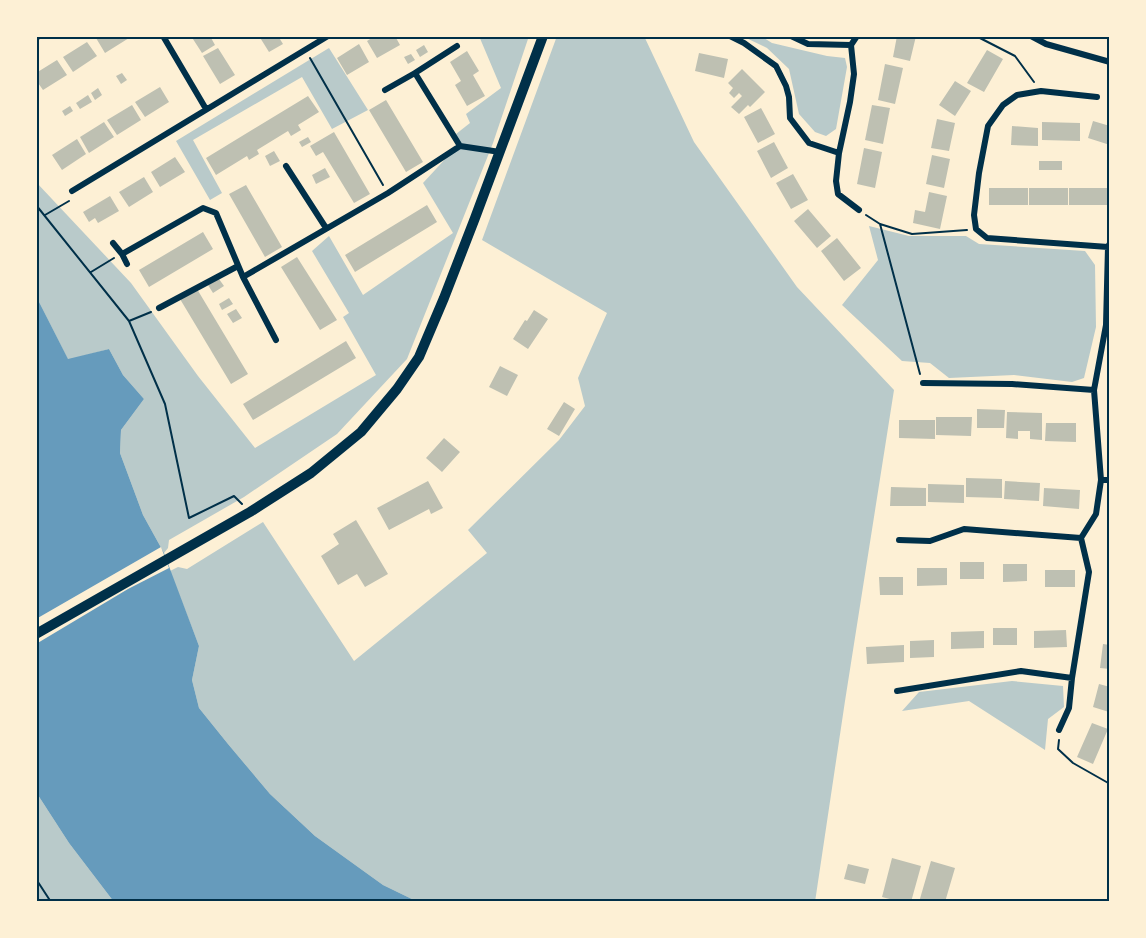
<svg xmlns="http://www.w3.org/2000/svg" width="1146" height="938" viewBox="0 0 1146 938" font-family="Lato,sans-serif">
<rect width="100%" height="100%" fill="#fdf0d5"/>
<path fill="#b9caca" d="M479,36H529L493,143L407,359L337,434L244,497L169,540L168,548L164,553L143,515L120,453L121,430L144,399L123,375L109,349L68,360L36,296V182L131,283L198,376L255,448L376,375L343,317L349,313L312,251L329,236L363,295L453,233L423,183L460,143L456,134L470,123L466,114L501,88Z
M557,36H644L694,142L797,287L894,390L845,701L815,902H418L383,885L315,836L270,794L228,744L199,708L192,680L199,646L170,571L178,567L187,569L263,522L354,661L487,553L468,530L559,440L585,406L578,378L607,313L482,240Z
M742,36H761L772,43L827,56L845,58L847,67L836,129L826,136L815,132L799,114L789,69L767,48Z
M329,48L368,110L332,129L302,77L193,140L222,193L210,200L176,141Z
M869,226L909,236H966L979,244L1085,251L1095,265L1096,327L1084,378L1072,382L1014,375L949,378L930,363L902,361L842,305L878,260Z
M1012,681L1063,686L1064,707L1048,719L1045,750L969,701L902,711L919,692Z
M36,792L69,843L114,902H36Z"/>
<path fill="#669bbc" d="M36,296L68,359L109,349L123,375L144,399L121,430L120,453L143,515L164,553L199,646L192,680L199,708L228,744L270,794L315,836L383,885L418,902H114L69,843L36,792Z"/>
<path fill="#fdf0d5" d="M161,547L169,568L128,589L36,644V619Z"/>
<path fill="#bec0b2" d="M99,36H128L129,38L105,53L96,38Z
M191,36H210L215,45L202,53Z
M259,36H278L283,44L269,52Z
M375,36H395L400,45L377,58L367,41Z
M897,36H916L910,61L893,57Z
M87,42L97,56L73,72L63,57Z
M359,44L369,62L347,75L337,58Z
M424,45L428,52L420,57L416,50Z
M218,48L235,75L220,84L203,56Z
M987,50L1003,59L984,92L967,83Z
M467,51L479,71L473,75L485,96L467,106L455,85L461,81L450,62Z
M699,53L728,59L724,78L695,71Z
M411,54L415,60L408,64L404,57Z
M57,60L67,75L43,90L36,80V73Z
M885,64L903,68L895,104L878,100Z
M742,69L765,92L750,107L748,105L739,114L731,107L742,96L739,93L734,98L729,93L733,88L728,83Z
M122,73L127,80L121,84L116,76Z
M955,81L971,91L955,116L939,105Z
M160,87L169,102L145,117L135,102Z
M98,88L102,95L95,100L91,93Z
M88,95L92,102L80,109L76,103Z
M308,96L319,112L298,125L301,130L291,136L288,131L257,150L259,154L249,160L247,156L216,175L206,158Z
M386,100L423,162L406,172L369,110Z
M132,105L141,120L117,135L107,120Z
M872,105L890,108L883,144L865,140Z
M70,106L73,111L65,116L62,111Z
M761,108L775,134L758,143L744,117Z
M937,119L955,123L949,151L931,148Z
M1093,121L1110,126V145L1088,138Z
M104,122L114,137L89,153L80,137Z
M1042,122L1080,123V141L1042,140Z
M1012,126L1038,128V146L1011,145Z
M334,132L370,194L354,203L323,152L316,156L310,146Z
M308,137L311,142L302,147L299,142Z
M77,139L86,154L62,170L52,155Z
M774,142L788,168L771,178L757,151Z
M864,148L882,152L875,188L857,184Z
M274,151L280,161L270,166L265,156Z
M932,155L950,159L944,188L926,184Z
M175,157L185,172L160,187L151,172Z
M1039,161H1062V170H1039Z
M325,168L330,177L316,184L312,175Z
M793,174L808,200L791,209L776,183Z
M144,177L153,192L129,207L119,192Z
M246,185L282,247L265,257L229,194Z
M989,188H1028V205H989Z
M1029,188H1068V205H1029Z
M1069,188H1108V205H1069Z
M929,192L947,196L940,229L913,223L915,210L925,212Z
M110,196L119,211L98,223L95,218L89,222L83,212Z
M427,205L437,222L355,272L345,255Z
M808,209L831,236L817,248L794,221Z
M203,232L213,249L149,287L139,270Z
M837,238L861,268L844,281L821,251Z
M297,257L337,320L320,330L281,267Z
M219,279L224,286L213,293L208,285Z
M197,289L248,374L231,384L180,299Z
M229,298L233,304L222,310L219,304Z
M236,309L242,318L233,323L227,314Z
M534,310L548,319L528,349L513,339L525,320L527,321Z
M346,341L356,358L253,420L243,404Z
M500,366L518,375L507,396L489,387Z
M564,402L575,409L559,436L547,429Z
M977,409L1005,410L1004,428H977Z
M1007,412L1042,413V440L1030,439V431H1018V439L1006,438Z
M936,417H972L971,436L936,435Z
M899,420H935V439L899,438Z
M1046,423H1076V442L1045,441Z
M444,438L460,452L442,472L426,458Z
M966,478L1002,479V498L966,497Z
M428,481L443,508L431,514L429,509L389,530L377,508Z
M1005,481L1040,483L1039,501L1004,499Z
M928,484L964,485V503L928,502Z
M891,487L926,488V506H890Z
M1044,488L1080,490L1079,509L1043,506Z
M356,520L388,574L365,587L357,574L338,585L321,556L339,544L333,534Z
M960,562H984V579H960Z
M1003,564H1027V581L1003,582Z
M917,568H947V585L917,586Z
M1045,570H1075V587H1045Z
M879,577H903V595H880Z
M993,628H1017V645H993Z
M1066,630L1067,647L1034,648V631Z
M984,631V648L951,649V632Z
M934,640V657L910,658V641Z
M1103,644L1110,645V669L1100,668Z
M904,645V662L867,664L866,647Z
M1099,684L1110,687L1109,712L1093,707Z
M1092,723L1108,729L1093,764L1077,757Z
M892,858L921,866L911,902H901L882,897Z
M931,861L955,868L945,902H919Z
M848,864L869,869L865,884L844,879Z"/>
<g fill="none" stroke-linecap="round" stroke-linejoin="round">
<path stroke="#003049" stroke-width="2" d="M976,36L1015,56L1034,82
M310,58L383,185
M36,205L129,321L165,404L189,518L234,496L242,504
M45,215L69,201
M866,215L880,224L912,234L967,230
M880,224L920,374
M91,272L114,258
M129,321L151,312
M1059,740L1058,749L1073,763L1110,784
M36,879L51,902"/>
<path stroke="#003049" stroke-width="6" d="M163,36L206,109
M730,36L744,43L776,66L786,86L789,97L790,118L809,143L839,153L850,102L854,74L851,45
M791,36L808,44L851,45L857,36
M1031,36L1046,44L1110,62
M36,38L39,36
M457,46L415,73L460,146
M385,90L415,73
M1097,97L1041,91L1017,95L1003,105L988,126L979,173L974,215L976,229L987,238L1108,247
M839,153L836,181L838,194L859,210
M286,166L326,228
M72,191L328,36
M113,243L122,254L203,208L216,213L243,277
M122,254L127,264
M159,308L238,266
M276,340L243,277L388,193L460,146L500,152
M923,383L1012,384L1094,390
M1101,480H1110
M899,540L930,541L964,529L1081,538
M897,691L1021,671L1072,678
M1059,730L1069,708L1072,678L1089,572L1081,538L1096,514L1101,480L1094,390L1106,325L1108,247L1110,243"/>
<path stroke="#003049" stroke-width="10" d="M36,634L250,512L311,473L361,432L397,389L419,357L444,298L475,218L543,36"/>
</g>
<rect width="1146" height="938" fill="none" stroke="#fdf0d5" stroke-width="75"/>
<rect x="38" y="38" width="1070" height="862" fill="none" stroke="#003049" stroke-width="2"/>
</svg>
